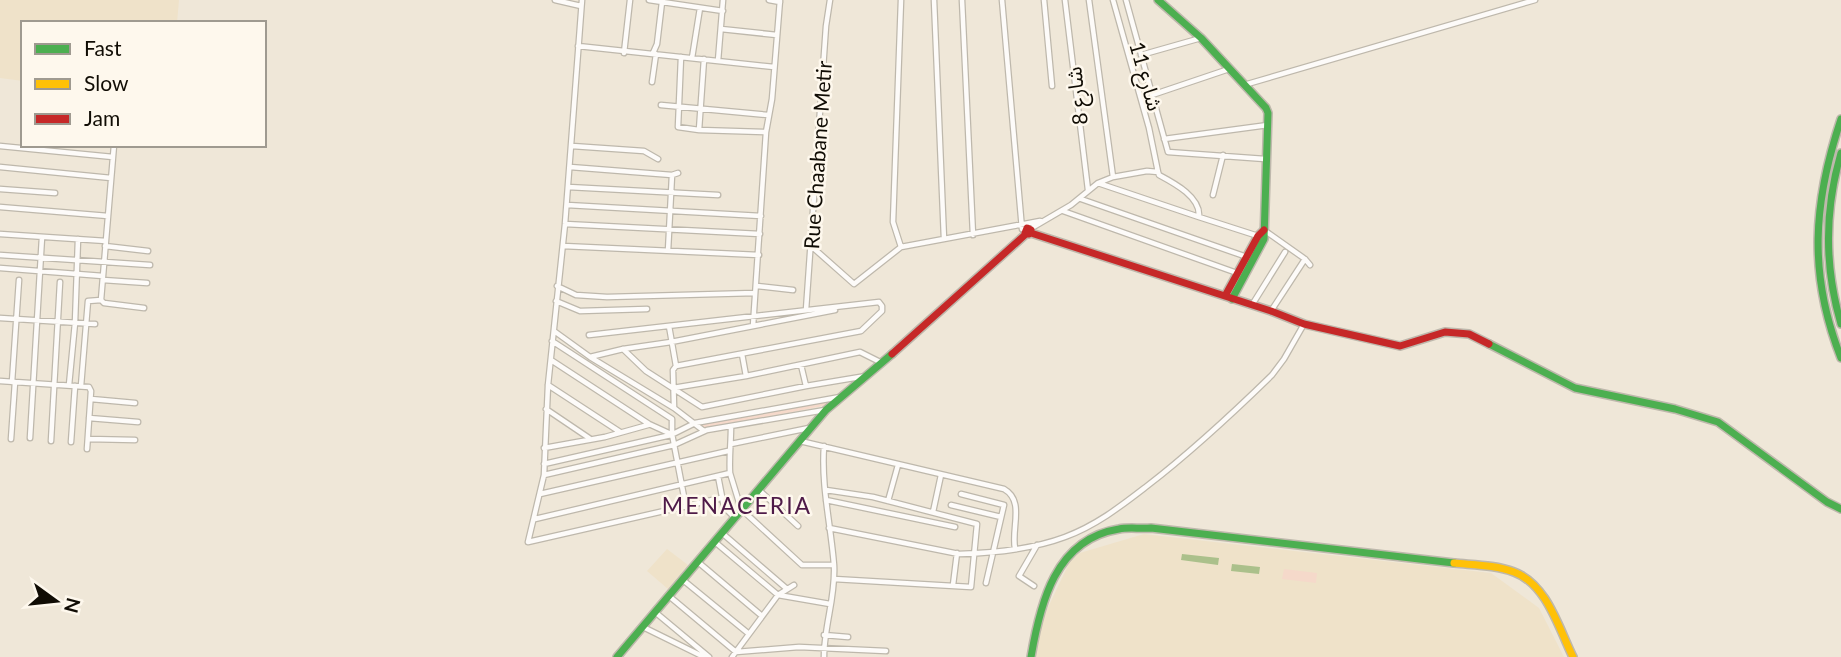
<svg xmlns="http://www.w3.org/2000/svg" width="1841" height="657" viewBox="0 0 1841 657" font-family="Lato,'Noto Sans Arabic',sans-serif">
<rect width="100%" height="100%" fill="#efe7d8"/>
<path fill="#efe2c9" d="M0,0H179L177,23H23V81L0,78Z
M1144,534L1491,573L1539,608L1564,657H1035L1042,620L1073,555Z
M667,549L688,565L668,589L647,571Z"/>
<path fill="#f5d9ca" d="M828,400L826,405L818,407L707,429L703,428L701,424Z
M1284,569L1317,573L1316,583L1282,579Z"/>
<path fill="#abc08b" d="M1182,554L1219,558L1218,565L1181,560Z
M1232,564L1260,567L1259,574L1231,571Z"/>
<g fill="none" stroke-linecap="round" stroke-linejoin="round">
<defs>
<path id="street" d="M555,0L581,6
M582,0L565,224L548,385L544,475L528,542L721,498
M649,0L723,11
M769,0L780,2
M901,0L893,222L901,247
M934,0L944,239
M962,0L973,235
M1002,0L1022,229
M1044,0L1052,86
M1065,0L1088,190
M1089,0L1113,177
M1113,0L1149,128L1158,172
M1126,0L1168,152L1265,159
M721,29L777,35
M578,46L774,67
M624,53L630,0
M653,53L657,44L662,2
M1141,55L1201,38
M681,57L678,127L699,130L766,132
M692,58L700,8
M718,61L723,0
M652,82L656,54
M1244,85L1535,0
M1152,95L1229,69
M661,105L768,115
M699,130L704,59
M1164,139L1268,125
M0,146L113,157
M572,146L644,151L658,159
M0,167L111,178
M570,167L672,175L678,173
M1098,183L1199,217
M568,187L718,195
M0,189L55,193
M1213,195L1223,155
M1081,199L1247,257
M567,205L761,216
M0,207L108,216
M1063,211L1237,273
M565,224L760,234
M1030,229L1071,205L1098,183L1113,177L1147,171L1158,172L1159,175C1174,183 1201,197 1199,217L1258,236
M1264,230L1305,259L1310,265
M0,234L106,241
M810,245L854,284L901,247L1040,221
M105,246L148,251
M563,246L759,255
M668,251L672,175
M0,255L150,265
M0,268L103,276
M103,280L147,283
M557,286L576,295L607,297L755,293
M757,286L793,290
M101,300L114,145
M556,301L580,311L647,309
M1252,305L1285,252
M806,310L826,26L830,0
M1271,311L1305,259
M0,318L95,324
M669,326L676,366L673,370L674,407
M753,326L766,132L772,99L780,0
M554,331L590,357L674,408L704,431
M589,335L879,302L882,306V311L861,331L676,366
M552,341L672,419V434L686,507
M623,349L646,371L702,407L806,386L866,376
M742,354L746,376
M590,357L623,349L671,342L835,310
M551,360L649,424L671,434
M801,365L806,386
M0,381L89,387L91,391L87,449
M12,382L19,280
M69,385L75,323L78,239
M548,385L620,432
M81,386L88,301L101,300L104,303L144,308
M673,388L746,376L860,352L882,363
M91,399L135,403
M546,409L589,438
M89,418L138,422
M30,438L42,237
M11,439L15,382
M88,439L135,440
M51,441L60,282
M800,441L1004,489C1025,501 1011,528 1015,548
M71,442L75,386
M731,444L809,428
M824,446C821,486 831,526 834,565C836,596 824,626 824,657
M544,448L605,437L648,425
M544,464L671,435L695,423L840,397
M730,473L741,509L802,565H834
M544,475L674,445L707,430L825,410
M718,476L724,507L734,517
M758,489L798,526
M826,490L873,497L977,524L971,587L834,579
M540,494L728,451
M961,494L1004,505L986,583
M826,500L955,527
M888,501L898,465
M951,505L1001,517
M933,512L941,475
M535,519L730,473C729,457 731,443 731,426
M829,528L959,554C994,553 1033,549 1065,537C1097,525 1121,506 1147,486C1191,452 1232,414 1272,375L1284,359L1304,324
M722,533L787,589
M715,542L778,595L830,604
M698,562L762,616
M683,580L749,634
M953,585L957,553
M1034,586L1019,576L1037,545
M669,596L736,652L799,647L886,651
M655,612L709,657
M643,627L704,657
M824,635L848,637
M732,657L778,595L794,585"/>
<path id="fast" d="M1158,0L1201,38L1266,108L1268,113L1264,239L1232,299
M1841,119C1813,203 1808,274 1841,358
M1841,153C1824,211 1824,266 1841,324
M1489,344L1575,388L1675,409L1718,422L1827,502L1841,509
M617,657L826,410L892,354
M1031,657C1040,604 1055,539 1119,529C1129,527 1140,529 1151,528L1454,563"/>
<path id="slow" d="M1454,563C1474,565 1496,565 1514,572C1547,584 1559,629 1573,657"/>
<path id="jam" d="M1027,228L1031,230L1029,234L1025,233Z
M1031,233L1271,311L1304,324L1400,346L1445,332L1469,334L1489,344
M1225,296L1258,236L1264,230
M892,354L1026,234"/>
</defs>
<use href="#street" stroke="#beb8ac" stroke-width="7"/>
<use href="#fast" stroke="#beb8ac" stroke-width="10"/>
<use href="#slow" stroke="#beb8ac" stroke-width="10"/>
<use href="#jam" stroke="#beb8ac" stroke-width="10"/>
<use href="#street" stroke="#fdfbf9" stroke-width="4.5"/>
<use href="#fast" stroke="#4caf50" stroke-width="7"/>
<use href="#slow" stroke="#ffc107" stroke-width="7"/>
<use href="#jam" stroke="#c62828" stroke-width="7"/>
</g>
<g text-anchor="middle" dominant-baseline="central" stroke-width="5" stroke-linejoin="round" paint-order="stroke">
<g font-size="21" fill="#100c04" stroke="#fef8ed">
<text transform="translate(1147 76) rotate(74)">شارع 11</text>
<text transform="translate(1076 96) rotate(-97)">شارع 8</text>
<text transform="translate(817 155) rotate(-86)">Rue Chaabane Metir</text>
</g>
<g font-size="23" letter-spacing="2" fill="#4e1a48" stroke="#fef8ed">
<text x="737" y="505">MENACERIA</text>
</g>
</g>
<rect x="21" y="21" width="245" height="126" fill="#fef8ed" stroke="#9f9a90" stroke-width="2"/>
<rect x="35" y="44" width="35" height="10" fill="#4caf50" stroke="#9f9a90" stroke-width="2"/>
<text x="84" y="56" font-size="21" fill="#100c04">Fast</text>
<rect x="35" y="79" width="35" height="10" fill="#ffc107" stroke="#9f9a90" stroke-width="2"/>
<text x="84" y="91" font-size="21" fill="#100c04">Slow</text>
<rect x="35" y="114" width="35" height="10" fill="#c62828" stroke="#9f9a90" stroke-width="2"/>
<text x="84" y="126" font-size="21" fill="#100c04">Jam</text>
<g transform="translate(56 601) rotate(105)" stroke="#fef8ed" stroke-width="5" paint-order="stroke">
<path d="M0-5L12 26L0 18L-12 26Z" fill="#100c04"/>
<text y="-10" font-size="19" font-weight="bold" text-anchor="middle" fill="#100c04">N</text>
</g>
</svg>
